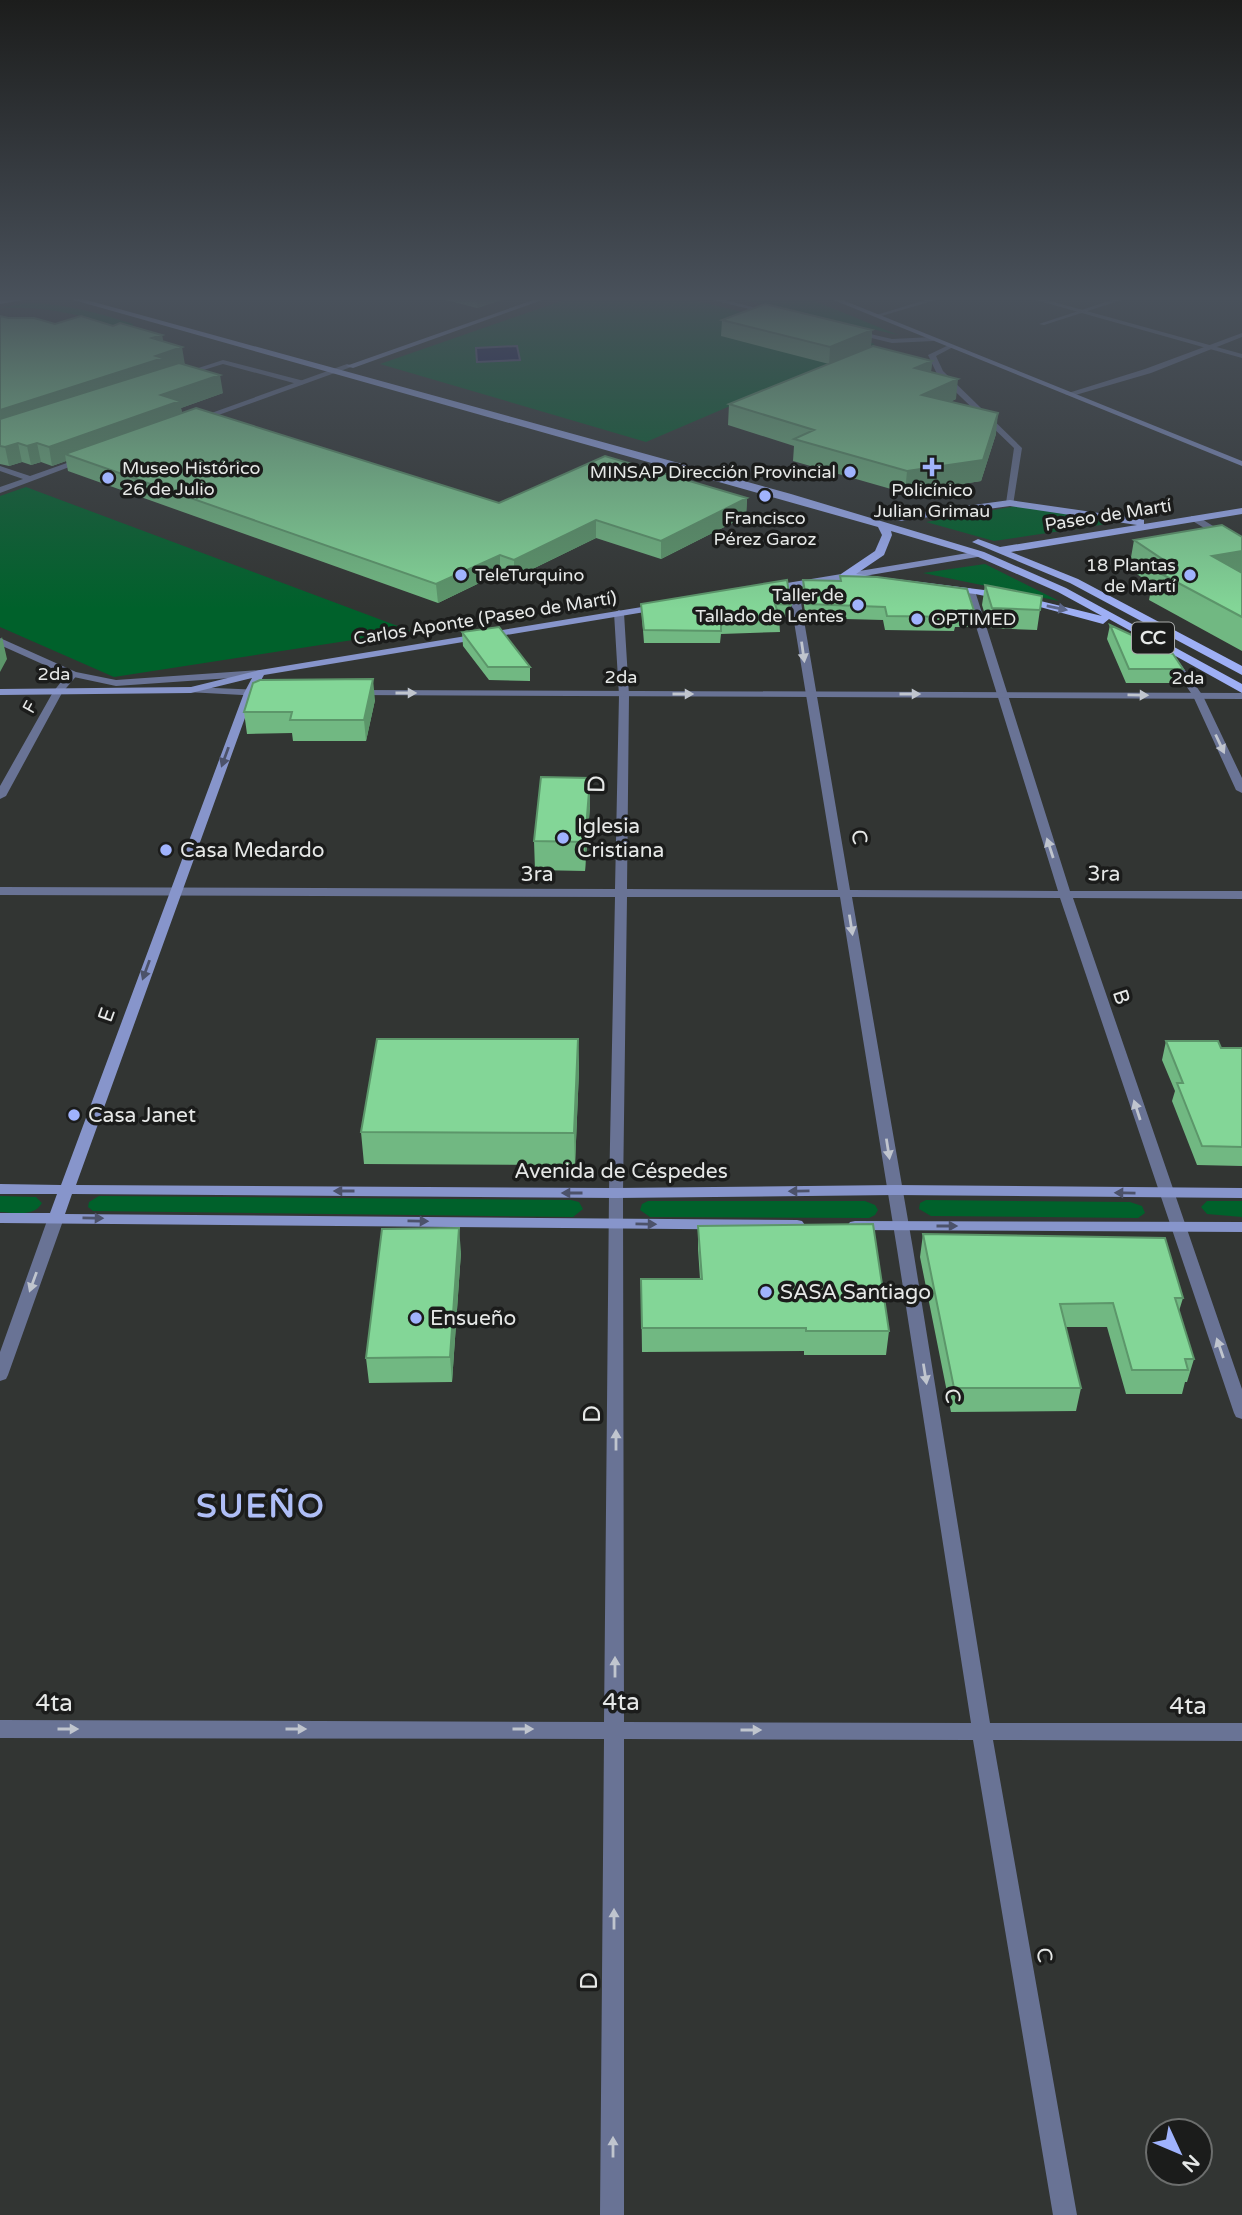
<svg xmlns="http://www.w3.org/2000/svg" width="1242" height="2215" viewBox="0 0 1242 2215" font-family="'Varela Round',sans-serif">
<rect width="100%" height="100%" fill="#323533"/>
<path fill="#00612b" d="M567,299H689L875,344L646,442L380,364Z
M740,299H810L898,335Z
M27,303C64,303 98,313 133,324L132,329C117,330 104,322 89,318C59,310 31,307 0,308Z
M26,487L411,631L114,677L0,627V496Z
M1016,506L1120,522L994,541L926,522Z
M985,564L1059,601L923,573Z
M0,1196L36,1197L42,1203C34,1217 15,1213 0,1212Z
M99,1196L571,1200L579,1202L583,1209L573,1217L93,1211L88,1207L89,1202Z
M926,1200L1130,1202L1142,1206L1145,1213L1138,1218L931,1216L919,1209L920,1203Z
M648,1201H865L875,1205L878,1210L875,1215L869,1218L650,1217L640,1210L642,1204Z
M1207,1201H1242V1217L1207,1214L1201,1207Z"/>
<path fill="#100f55" stroke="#505081" stroke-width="2" d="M517,346L520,360L477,362L476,348Z"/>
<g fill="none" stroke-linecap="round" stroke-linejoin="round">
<path fill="#697395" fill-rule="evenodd" d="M709,299H721L772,312L769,314Z
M929,299H939L878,317L873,316Z
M1115,299H1125L1044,325L1039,324Z
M853,330L892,339L933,337L936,339L933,341L892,343L851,333Z
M1242,333V337L1151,373L1072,396L1065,394L1145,369Z
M951,344L953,347L936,356L943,371L1022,448L1013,505L1006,503L1014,448L937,374L928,355Z
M223,360L304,381L305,383L301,385L223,364L184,376L180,374Z
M1191,516H1197L1242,544V551L1191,520Z
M793,582L798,585L850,890L1058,891L965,591L970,588L975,591L1070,891H1242V899L1073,898L1242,1389V1419L1236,1417L1234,1413L1060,898L852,897L913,1249L990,1723H1242V1741L993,1740L1077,2215H1053L973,1740L624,1739V2215H600L604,1739L0,1738V1720L604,1722L609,1193L615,897L0,895V887L615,889L619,695L614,613L619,610L624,613L629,695L627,889L838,890L788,585ZM627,897H840L897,1249L971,1723L624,1722L623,1193Z
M1169,656H1175L1203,696L1242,778V793L1236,790L1193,696L1167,658Z
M73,671L78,674L62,693L6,796L0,799V786L53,692L69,672Z"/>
<path fill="#697395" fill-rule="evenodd" d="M1032,299H1043L1242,354V358Z
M347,364L354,366L199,422L192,420Z
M81,458L88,460L0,493V487L23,479L0,471V466L30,476Z
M0,638L76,672L116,680L260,670L265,673L260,676L116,686L69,676L0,645Z
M191,687L263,690L268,693L263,696L187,692L186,690Z
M357,690L1242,693V699L353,695V691Z
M56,1213L64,1218L8,1375L6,1379L0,1381V1352L48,1218Z"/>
<path fill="#8795cb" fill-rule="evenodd" d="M536,299H545L353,368L346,366Z
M831,299H840L1242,461V466Z
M980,551L984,554L983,556L769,592L764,589L769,586Z
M660,604L663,605V609L264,675L254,693L76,1185L616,1188L895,1185L1242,1188V1198L895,1195L616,1198L72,1194L65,1214L797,1220L802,1221L805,1225L802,1229L797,1230L0,1223V1213H50L57,1194H0V1184L61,1185L244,693L252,678L191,693L0,695V689L191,687L260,670Z
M855,1221L1242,1222V1232L850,1230L847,1226L850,1222Z"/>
<path fill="#9eaff5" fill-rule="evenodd" d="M29,299L0,304V300Z
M70,299H83L791,494L984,552L1066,588L1242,684V693L1109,619L1103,624L1040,607L975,594L841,578V574L875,551L882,535L878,527ZM891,531L976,556L1058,592L1102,616L1008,593L856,574L884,555L892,535Z
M1010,500L1140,519L1144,520V524L1242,508V514L1011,552L1078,579L1242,666V675L1070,583L972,542L978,539L1000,547L1137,525L1010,506L900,521L895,518L900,515Z"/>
</g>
<path fill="#71b882" d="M442,299H504L477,308Z
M0,316L55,324L113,326L162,335L163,342L185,364L223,393L181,408L182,413L499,503L747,498L746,516L661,559L596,538L514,578L500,573L438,603L68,471L66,461L52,466L41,462L31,465L22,462L9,466L0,464Z
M722,320L872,330L871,346L829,364L721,336Z
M932,361L931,372L956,399L950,402L996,434L981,481L905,493L793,461L794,446L728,425L729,404Z
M1242,537V651L1149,600L1152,584L1129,569L1134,540Z
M803,580L840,581L975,614L974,627H955L954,631L885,630L883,620L806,618L802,593Z
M985,585L1042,596L1037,630L989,628L982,605Z
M641,604L791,605V617H779L780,632L721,634L720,643H644Z
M1110,625L1183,669L1180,683H1126L1107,639Z
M462,632L530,667V681L489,680L463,646Z
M375,700L366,741H293L292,733L247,734L244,712Z
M590,806L585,871L535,870L534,841Z
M578,1039L579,1070L575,1165L364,1164L361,1132Z
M1166,1041L1221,1048H1242V1166L1197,1165L1172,1101L1175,1091L1162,1060Z
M698,1226L889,1331L886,1355H804V1351L642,1352L641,1279H700L698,1249Z
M923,1234L1183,1298L1179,1311L1194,1359L1187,1382H1185L1182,1394H1126L1107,1327H1066L1081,1388L1076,1411L951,1412L920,1257Z
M461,1252L452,1382L369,1383L366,1358Z"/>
<path fill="#5c966a" d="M477,299H504L477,308Z
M872,330L871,346L829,364L830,347Z
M162,335L164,353L152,338Z
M182,347L185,365L0,429V410Z
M932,361L930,381L915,368Z
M220,375L223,393L181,408L183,420L65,454L66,461L52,466L49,447L161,395Z
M958,379L956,399L920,416L922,395Z
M998,413L996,434L981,481L905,493L907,471Z
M18,443L22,462L9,466L5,447Z
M37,443L41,462L31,465L27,446Z
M747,498L746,516L661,559V541Z
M596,520V538L514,578V560Z
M1242,551V579L1212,556Z
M500,555V573L438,603L436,584Z
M2,637L7,659L0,672V641Z
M373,679L375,700L366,741L364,720Z
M590,778V806L585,871V842Z
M578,1039L579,1070L575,1165L574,1133Z
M459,1228L461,1252L452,1382L450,1357Z"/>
<path fill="#83d697" stroke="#5c966a" stroke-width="2" d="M765,304L872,330L830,347L722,320Z
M0,316L8,318H34L55,324L81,316L113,326L120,323L162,335L152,338L182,347L156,356L163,358L0,410Z
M873,346L932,361L915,368L958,379L922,395L998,413L983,460L907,471L794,439L814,430L729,404Z
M179,363L220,375L161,395L180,401L49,447L37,443L27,446L18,443L5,447L0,446V419Z
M196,408L499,503L605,456L747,498L661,541L596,520L514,560L500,555L436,584L65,454Z
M1222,525L1242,537V551L1212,556L1242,573V617L1154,570L1174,567L1134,540Z
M840,576L877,577L967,589L975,614L955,613L956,617L887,616L885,607L807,604L803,580L841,581Z
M787,580L791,605L775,604L780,619L721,621V631L644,630L641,604Z
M985,585L1042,596L1040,610L992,608Z
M1110,625L1173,654L1183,669H1129Z
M499,627L530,667H488L462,632Z
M373,679L364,720H290L292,712H244L253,683L260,680Z
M541,777L590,778L585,842L534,841Z
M377,1039H578L574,1133L361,1132Z
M1166,1041H1218L1221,1048H1242V1147L1202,1146L1177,1083H1183Z
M873,1224L889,1331H806V1328H642L641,1279H702L698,1226Z
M459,1228L450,1357L366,1358L382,1229Z
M923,1234L1165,1238L1183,1298H1175L1194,1359H1185L1188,1370H1132L1113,1303L1060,1304L1081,1388H954Z"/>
<defs><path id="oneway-solid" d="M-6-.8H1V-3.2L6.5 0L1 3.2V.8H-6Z" transform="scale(1.75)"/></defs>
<use fill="#5c6688" href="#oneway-solid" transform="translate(1057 608) rotate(11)"/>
<g fill="#c0c5ce">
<use href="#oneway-solid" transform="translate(803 652) rotate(82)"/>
<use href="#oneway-solid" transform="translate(406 693)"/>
<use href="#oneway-solid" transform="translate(683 694)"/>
<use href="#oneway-solid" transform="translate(910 694)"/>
<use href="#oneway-solid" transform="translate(1138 695) rotate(1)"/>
<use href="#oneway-solid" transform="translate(1220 744) rotate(65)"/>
<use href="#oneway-solid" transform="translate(1050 848) rotate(-108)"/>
<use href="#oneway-solid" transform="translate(851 925) rotate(81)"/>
<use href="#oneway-solid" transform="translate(1137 1110) rotate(-108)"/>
<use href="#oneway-solid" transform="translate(888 1149) rotate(81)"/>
<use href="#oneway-solid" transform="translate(33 1282) rotate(110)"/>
<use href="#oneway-solid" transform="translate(1220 1348) rotate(-109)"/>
<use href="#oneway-solid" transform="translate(925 1374) rotate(81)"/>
<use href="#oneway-solid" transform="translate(616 1440) rotate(-90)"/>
<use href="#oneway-solid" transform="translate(615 1667) rotate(-90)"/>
<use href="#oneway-solid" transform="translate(68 1729)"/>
<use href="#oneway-solid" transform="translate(296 1729)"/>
<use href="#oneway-solid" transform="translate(523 1729)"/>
<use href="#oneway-solid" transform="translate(751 1730)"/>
<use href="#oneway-solid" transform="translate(614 1919) rotate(-90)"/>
<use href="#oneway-solid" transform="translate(613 2147) rotate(-90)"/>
</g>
<g fill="#4c526a">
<use href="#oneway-solid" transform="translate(225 757) rotate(110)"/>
<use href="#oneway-solid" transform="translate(146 970) rotate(110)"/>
<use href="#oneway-solid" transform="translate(344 1191) rotate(-180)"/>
<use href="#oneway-solid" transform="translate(799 1191) rotate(179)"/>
<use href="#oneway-solid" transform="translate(572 1193) rotate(-180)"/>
<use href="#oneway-solid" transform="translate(1125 1193) rotate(-179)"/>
<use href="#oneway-solid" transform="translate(93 1218) rotate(1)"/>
<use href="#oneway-solid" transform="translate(418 1221) rotate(1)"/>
<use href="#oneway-solid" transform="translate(646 1224) rotate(1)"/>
<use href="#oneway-solid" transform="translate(947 1226)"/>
</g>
<linearGradient id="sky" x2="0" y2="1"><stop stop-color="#1c1d1c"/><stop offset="0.49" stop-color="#49515b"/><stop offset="1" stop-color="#49515b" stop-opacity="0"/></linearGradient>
<rect width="1242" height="609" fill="url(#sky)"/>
<g fill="#a0b3fd" stroke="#1b1c1b" stroke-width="2.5">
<path d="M928.5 456.5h7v7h7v7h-7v7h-7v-7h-7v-7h7z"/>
<circle cx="850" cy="472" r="7"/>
<circle cx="108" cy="478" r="7"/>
<circle cx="765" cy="496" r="7"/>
<circle cx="461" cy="575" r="7"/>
<circle cx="1190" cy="575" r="7"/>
<circle cx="858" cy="605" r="7"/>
<circle cx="917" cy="619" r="7"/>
<circle cx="563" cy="838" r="7"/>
<circle cx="166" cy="850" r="7"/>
<circle cx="74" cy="1115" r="7"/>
<circle cx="766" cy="1292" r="7"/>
<circle cx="416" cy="1318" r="7"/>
</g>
<g text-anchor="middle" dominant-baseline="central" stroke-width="7" stroke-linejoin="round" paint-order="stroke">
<g font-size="18" fill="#e6e8e7" stroke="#1b1c1b" text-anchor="start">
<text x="122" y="468">Museo Histórico<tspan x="122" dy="21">26 de Julio</tspan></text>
<text x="836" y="472" text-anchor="end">MINSAP Dirección Provincial</text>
<text x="932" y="490" text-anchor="middle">Policínico<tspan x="932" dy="21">Julian Grimau</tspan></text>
<text x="765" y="518" text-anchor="middle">Francisco<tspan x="765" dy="21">Pérez Garoz</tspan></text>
<text x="1176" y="565" text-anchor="end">18 Plantas<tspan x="1176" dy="21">de Martí</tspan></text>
<text x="475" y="575">TeleTurquino</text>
<text x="844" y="595" text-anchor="end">Taller de<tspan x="844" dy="21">Tallado de Lentes</tspan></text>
<text x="931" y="619">OPTIMED</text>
</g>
<g font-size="18" fill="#e6e8e7" stroke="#1b1c1b">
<text transform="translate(1108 515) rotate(-9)">Paseo de Martí</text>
<text transform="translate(485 618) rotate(-9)">Carlos Aponte (Paseo de Martí)</text>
<text x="54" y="674">2da</text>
<text x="621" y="677">2da</text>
<text x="1188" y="678">2da</text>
<text transform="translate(30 707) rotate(-61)">F</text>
</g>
<rect fill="#1b1c1b" stroke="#a9abaa" stroke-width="2" x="1132" y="622.5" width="42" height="31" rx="5"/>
<g font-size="19" font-weight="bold" fill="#e6e8e7">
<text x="1153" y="638">CC</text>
</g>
<g font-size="21" fill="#e6e8e7" stroke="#1b1c1b" text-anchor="start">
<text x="577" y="826">Iglesia<tspan x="577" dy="24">Cristiana</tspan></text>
<text x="180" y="850">Casa Medardo</text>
<text x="88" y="1115">Casa Janet</text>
<text x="780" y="1292">SASA Santiago</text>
<text x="430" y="1318">Ensueño</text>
</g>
<g font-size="21" fill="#e6e8e7" stroke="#1b1c1b">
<text transform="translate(859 837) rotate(80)">C</text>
<text x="537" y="874">3ra</text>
<text transform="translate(1104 874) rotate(1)">3ra</text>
<text transform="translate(1121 997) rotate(72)">B</text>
<text transform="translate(107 1015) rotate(-70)">E</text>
<text x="621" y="1171">Avenida de Céspedes</text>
<text transform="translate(952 1396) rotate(81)">C</text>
<text transform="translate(1044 1955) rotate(80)">C</text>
</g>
<g font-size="24" fill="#e6e8e7" stroke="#1b1c1b">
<text transform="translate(597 784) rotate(-89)">D</text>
<text transform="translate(592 1414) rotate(-90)">D</text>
<text x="621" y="1702">4ta</text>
<text x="54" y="1703">4ta</text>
<text x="1188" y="1706">4ta</text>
<text transform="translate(589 1981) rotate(-90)">D</text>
</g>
<g font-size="33" font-weight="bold" letter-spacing="2" fill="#afbef6" stroke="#1b1c1b">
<text x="261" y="1506">SUEÑO</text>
</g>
</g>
<g transform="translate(1179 2152) rotate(134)"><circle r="33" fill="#1b1c1b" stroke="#6c6e6d" stroke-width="2"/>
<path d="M0-5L12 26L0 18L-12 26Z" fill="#a0b3fd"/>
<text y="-10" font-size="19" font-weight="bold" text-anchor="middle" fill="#e6e8e7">N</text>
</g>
</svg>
